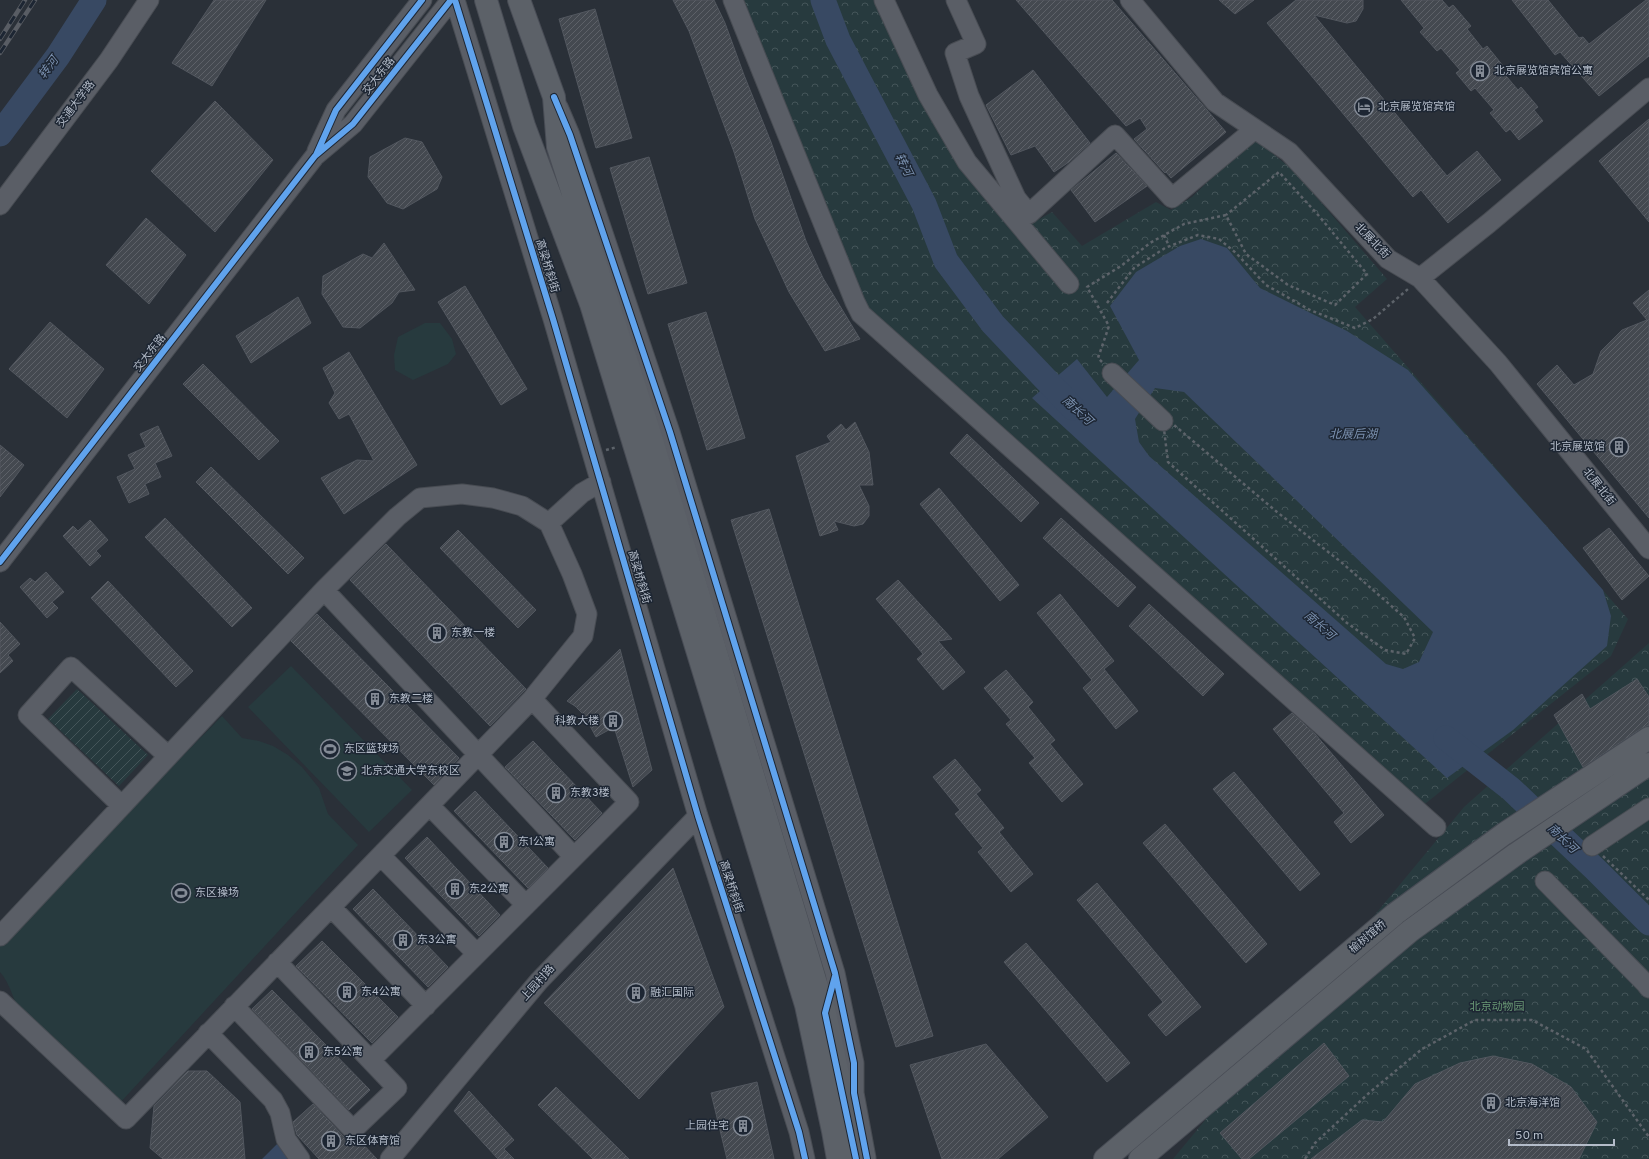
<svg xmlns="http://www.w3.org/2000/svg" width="1649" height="1159" viewBox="0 0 1649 1159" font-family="Overpass,'Noto Sans SC',sans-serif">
<defs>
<pattern id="park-crowns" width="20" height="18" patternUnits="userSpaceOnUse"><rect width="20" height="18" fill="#273a3e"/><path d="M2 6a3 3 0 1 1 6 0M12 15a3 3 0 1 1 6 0" fill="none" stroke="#445559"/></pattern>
<pattern id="garden-furrows" width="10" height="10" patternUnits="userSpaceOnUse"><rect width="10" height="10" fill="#273a3e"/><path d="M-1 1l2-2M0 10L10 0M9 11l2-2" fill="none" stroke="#445559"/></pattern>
<pattern id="building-hatch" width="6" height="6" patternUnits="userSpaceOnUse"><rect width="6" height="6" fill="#444950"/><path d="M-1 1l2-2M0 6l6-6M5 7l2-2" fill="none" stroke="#5d6168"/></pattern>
</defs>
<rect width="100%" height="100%" fill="#2a3038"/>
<path fill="url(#park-crowns)" d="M740,0H878L927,102L1029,225L1052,212L1082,246L1156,202L1171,210L1192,197L1253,138L1293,170L1387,279L1355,307L1628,619L1611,656L1421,807L863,313Z
M1649,643V1159H1173L1464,807Z"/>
<path fill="url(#garden-furrows)" d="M77,689L148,755L119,786L48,719Z"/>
<path fill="#273a3e" d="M425,323H440L452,339L456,354L448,364L413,380L395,370L394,355L398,337Z
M291,666L412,790L369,832L248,707Z
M222,716L242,738L259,741L273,746L288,755L302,767L319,788L328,814L358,845L118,1105L21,1017C15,1003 10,983 0,972V941Z"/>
<path fill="#384963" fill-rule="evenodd" d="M1201,239L1227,248L1260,288L1347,331L1408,370L1603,590L1611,616L1607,646L1513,730L1447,778L1032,398L1077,359L1107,397L1139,360L1110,306L1136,272L1180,246ZM1155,388L1184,392L1433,632L1419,662L1403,669L1386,664L1149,456L1139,442L1135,419Z
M277,1144L291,1159H262Z"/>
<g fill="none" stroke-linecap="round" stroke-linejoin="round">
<path stroke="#384963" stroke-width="25" d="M823,0L838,40L924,204L946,261L993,324L1073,408
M0,134L58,56L94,0
M1446,738L1511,789L1594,868L1649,923"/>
</g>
<path fill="url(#building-hatch)" stroke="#52575f" d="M214,0H266L212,86L172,63Z
M673,0H714L725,23L744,75L771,142L806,241L823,278L860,339L825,351L789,292L755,219L734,152L689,31Z
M1016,0H1112L1226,132L1171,178L1166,172L1165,173L1134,139L1147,129L1140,118L1126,126Z
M1219,0H1254L1235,14Z
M1296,0H1363V9L1356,21L1347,23L1314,15L1447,176L1477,151L1501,180L1448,223L1421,190L1413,197L1267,23Z
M1401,0H1442L1449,8L1453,5L1471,26L1467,29L1483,49L1487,46L1504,67L1501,70L1518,90L1521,87L1538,107L1534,110L1543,121L1519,140L1510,129L1506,132L1490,113L1494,110L1475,88L1471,91L1456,73L1460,70L1441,48L1437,51L1420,32L1424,28Z
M1512,0H1548L1579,38L1583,37L1589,44L1646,0H1649V56L1599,96L1560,52L1555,55Z
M595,9L632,138L596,148L559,19Z
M1033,70L1090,143L1069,162L1054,172L1035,146L1011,155L986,105Z
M215,101L273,160L215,232L151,171Z
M1649,119V222L1599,161Z
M405,138L422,142L442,177L437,189L403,209L387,203L368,177L370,157Z
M1116,153L1147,186L1095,222L1071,190Z
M649,157L687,283L648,294L610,168Z
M146,218L186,255L149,304L106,265Z
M384,243L415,290L399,292L392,303L360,328L343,327L322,294L323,276L363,254L372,258Z
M465,286L527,389L501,405L438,302Z
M1649,290V518L1537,384L1557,365L1574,385L1593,374L1601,351L1622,330L1647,320L1633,303Z
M298,297L311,323L251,363L236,336Z
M706,312L745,438L707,450L668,324Z
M50,322L104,369L67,418L9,369Z
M349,352L417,465L344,514L321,478L357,460L374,461L349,414L339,419L329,403L335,393L323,368Z
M203,364L279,441L259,460L183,384Z
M855,422L869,452L873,485H859L869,506V516L863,524L854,526L834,521L838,530L820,536L796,456L831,442L827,436L841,424L846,430Z
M158,426L172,456L155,463L161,477L145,484L149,494L129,503L117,477L135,469L128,455L146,447L140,434Z
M967,434L1039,503L1021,522L950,453Z
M0,445L24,465L0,497Z
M211,467L304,558L288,574L196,482Z
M939,488L1019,585L1000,601L920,504Z
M769,509L933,1036L896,1047L731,520Z
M165,518L252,608L232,627L145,537Z
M1061,518L1136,587L1118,607L1043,538Z
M90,520L108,540L96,551L101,556L90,566L63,536L73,526L78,531Z
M1609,528L1649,576L1622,600L1583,548Z
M458,530L536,610L518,628L440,548Z
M386,544L526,689L490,726L350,580Z
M46,572L64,592L52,602L58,608L47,618L20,587L30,578L35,582Z
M898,580L952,639L938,641L965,672L943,690L917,659L923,654L876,599Z
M108,581L193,671L176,687L91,598Z
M1060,594L1114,661L1104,669L1138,711L1116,729L1083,688L1092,680L1037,613Z
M1149,604L1224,674L1203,696L1129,626Z
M317,614L459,758L434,785L291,641Z
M0,622L20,644L8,655L13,661L0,673Z
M620,649L652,770L633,787L614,727L596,737L584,715L575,706L567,701Z
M1006,670L1033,702L1028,707L1055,740L1050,744L1083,784L1062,802L1029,763L1035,758L1006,724L1011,720L984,688Z
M1637,679L1649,697V725L1642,728L1583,767L1554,715L1582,694L1590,709Z
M1292,713L1316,735L1384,815L1351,843L1334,822L1344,813L1273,729Z
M533,741L602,813L575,840L505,767Z
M955,759L981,790L976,794L1004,828L999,832L1033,874L1011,892L978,852L983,848L955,814L960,810L933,777Z
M1234,772L1320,874L1300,891L1213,789Z
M475,791L548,868L528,888L454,811Z
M1165,824L1267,944L1246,963L1143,843Z
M427,837L500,915L479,936L405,858Z
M673,868L724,1007L639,1099L544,1003Z
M1097,883L1201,1007L1166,1036L1148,1015L1163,1002L1077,900Z
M373,889L448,967L428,987L353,909Z
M322,941L398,1017L372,1043L296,966Z
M1026,943L1130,1063L1107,1082L1004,962Z
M272,990L370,1090L349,1110L252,1009Z
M1324,1043L1349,1076L1249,1159H1242L1220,1133Z
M986,1044L1048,1117L998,1159H942L910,1065Z
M1493,1056L1532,1064L1571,1087L1597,1122L1579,1159H1311L1362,1120L1383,1122L1415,1084L1460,1063Z
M188,1071H207L240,1102L245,1159H163L150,1148L154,1106Z
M757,1082L774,1159H727L711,1093Z
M556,1087L629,1159H593L538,1105Z
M469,1091L514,1140L504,1149L514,1159H498L454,1111Z
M313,1104L345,1138L350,1141L358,1139L377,1159H319L297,1135L293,1122Z"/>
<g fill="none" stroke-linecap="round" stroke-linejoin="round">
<defs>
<path id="minor" d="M455,0L553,319L698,816L799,1132L805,1159
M733,0L855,302L861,314L1436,827
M884,0L928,95L967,162L1069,284
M956,0L976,44L955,53L969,96L1016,198L1029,214L1115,135L1172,198L1255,129
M1130,0L1215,102L1289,152L1388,259L1420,278L1498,363L1649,549
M558,107L570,135L670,432L835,973L854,1063V1093L866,1158
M317,151L336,110L422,0
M0,205L109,60L149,0
M1420,278L1489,223L1649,88
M1112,373L1163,421
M549,523L582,493L601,482
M0,562L315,156L353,124L451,0
M324,590L574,857
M122,806L28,715L71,667L168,756
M430,806L526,905
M1592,846L1649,808
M381,856L477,954
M1545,881L1646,984L1649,988
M331,907L426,1006
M0,936L324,590L397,517L420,498L462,494L493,498L522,506L549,523L572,574L587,614L583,636L532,699L126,1119L0,1001
M234,1006L353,1130L397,1088L277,962
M208,1033L273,1100L280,1113L286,1139L300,1159
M371,1060L629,802L532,699
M390,1159L539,981L698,816"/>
<path id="major" d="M486,0L524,126L591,304L806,1005L833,1131L838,1159
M519,0L554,97L558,147L651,437L825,1013L856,1159
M1105,1159L1395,914L1504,834L1649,738
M1140,1159L1410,931L1516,854L1649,764"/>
</defs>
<use href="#minor" stroke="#484c53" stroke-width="21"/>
<use href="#major" stroke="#484c55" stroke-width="24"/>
<path stroke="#5d636a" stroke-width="2.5" stroke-dasharray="3 3" stroke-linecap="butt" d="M1164,235L1169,246
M1107,303L1134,268L1165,248L1198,235L1219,239L1236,253L1266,285L1310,310L1355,328L1373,319L1408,289
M1102,362L1098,358L1109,326L1087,287L1121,266L1150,243L1184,224L1226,215L1246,254L1288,285L1335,305L1367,274L1319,216L1279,172L1226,215
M1163,421L1174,425L1277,512L1341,562L1404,617L1415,638L1406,654L1385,650L1347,623L1168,462Z
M606,450L617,447
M1603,856L1649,900
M1305,1159L1315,1143L1369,1093L1422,1049L1475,1020H1532L1586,1049L1649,1137"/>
<use href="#minor" stroke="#5a5e66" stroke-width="19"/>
<use href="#major" stroke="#5c6168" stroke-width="22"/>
<defs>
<path id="rail" d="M0,39L25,0
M0,53L35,0"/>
</defs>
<use href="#rail" stroke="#595d64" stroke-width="4.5"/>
<use href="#rail" stroke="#1d2633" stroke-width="3" stroke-dasharray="9" stroke-linecap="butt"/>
<defs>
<path id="cycleway" d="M455,0L553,319L698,816L799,1132L805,1159
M554,97L570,135L670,432L835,973L854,1063V1093L867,1159
M316,155L336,110L422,0
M0,562L315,156L353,124L451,0
M835,976L825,1013L856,1159"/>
</defs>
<use href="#cycleway" stroke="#1d2633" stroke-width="8"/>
<use href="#cycleway" stroke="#60a3ed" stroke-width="6"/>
</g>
<defs>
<symbol id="building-ring" viewBox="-11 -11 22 22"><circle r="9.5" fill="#1d2633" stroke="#848b96" stroke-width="1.5"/><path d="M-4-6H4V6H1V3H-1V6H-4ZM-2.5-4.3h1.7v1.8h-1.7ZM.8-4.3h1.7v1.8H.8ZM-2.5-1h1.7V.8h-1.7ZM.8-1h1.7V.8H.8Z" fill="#848b96"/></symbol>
<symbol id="hotel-ring" viewBox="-11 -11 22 22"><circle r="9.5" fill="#1d2633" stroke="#848b96" stroke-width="1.5"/><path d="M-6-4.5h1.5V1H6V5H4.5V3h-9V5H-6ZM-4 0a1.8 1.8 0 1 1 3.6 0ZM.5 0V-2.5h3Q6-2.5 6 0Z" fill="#848b96"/></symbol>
<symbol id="stadium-ring" viewBox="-11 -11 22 22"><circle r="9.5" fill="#1d2633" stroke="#848b96" stroke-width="1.5"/><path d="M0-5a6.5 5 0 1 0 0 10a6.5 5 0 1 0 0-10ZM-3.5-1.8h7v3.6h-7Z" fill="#848b96"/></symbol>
<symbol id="university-ring" viewBox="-11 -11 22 22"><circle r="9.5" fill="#1d2633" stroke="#848b96" stroke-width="1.5"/><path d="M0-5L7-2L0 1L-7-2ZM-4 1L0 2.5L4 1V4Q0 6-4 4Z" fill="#848b96"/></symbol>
</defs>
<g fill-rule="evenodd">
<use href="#building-ring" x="1469" y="60" width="22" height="22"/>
<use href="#hotel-ring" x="1353" y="96" width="22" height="22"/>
<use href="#building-ring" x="1608" y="436" width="22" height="22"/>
<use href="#building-ring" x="426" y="622" width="22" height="22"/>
<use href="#building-ring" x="364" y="688" width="22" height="22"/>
<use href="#building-ring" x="602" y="710" width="22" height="22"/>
<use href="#stadium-ring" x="319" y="738" width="22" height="22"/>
<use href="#university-ring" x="336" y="760" width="22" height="22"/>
<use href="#building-ring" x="545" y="782" width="22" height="22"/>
<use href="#building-ring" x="493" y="831" width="22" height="22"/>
<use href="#building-ring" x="444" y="878" width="22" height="22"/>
<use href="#stadium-ring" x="170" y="882" width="22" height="22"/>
<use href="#building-ring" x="392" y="929" width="22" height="22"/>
<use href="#building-ring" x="336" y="981" width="22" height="22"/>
<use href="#building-ring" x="625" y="982" width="22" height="22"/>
<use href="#building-ring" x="298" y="1041" width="22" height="22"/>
<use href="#building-ring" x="1480" y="1092" width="22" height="22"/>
<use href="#building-ring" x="732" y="1115" width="22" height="22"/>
<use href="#building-ring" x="320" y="1130" width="22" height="22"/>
</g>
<g text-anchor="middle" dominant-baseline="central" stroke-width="3" stroke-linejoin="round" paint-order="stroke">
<g font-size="11" fill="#b4bcc9" stroke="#1d2633" text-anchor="start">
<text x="1494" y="71">北京展览馆宾馆公寓</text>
<text x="1378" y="107">北京展览馆宾馆</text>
<text x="1605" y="447" text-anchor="end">北京展览馆</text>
<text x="451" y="633">东教一楼</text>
<text x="389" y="699">东教二楼</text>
<text x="599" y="721" text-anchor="end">科教大楼</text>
<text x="344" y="749">东区篮球场</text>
<text x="361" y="771">北京交通大学东校区</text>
<text x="570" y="793">东教3楼</text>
<text x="518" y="842">东1公寓</text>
<text x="469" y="889">东2公寓</text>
<text x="195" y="893">东区操场</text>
<text x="417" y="940">东3公寓</text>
<text x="361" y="992">东4公寓</text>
<text x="650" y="993">融汇国际</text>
<text x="323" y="1052">东5公寓</text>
<text x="1505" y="1103">北京海洋馆</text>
<text x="729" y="1126" text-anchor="end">上园住宅</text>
<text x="345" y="1141">东区体育馆</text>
</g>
<g font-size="11" fill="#b4bcc9" stroke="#1d2633">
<text transform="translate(379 76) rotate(-52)">交大东路</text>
<text transform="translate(76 104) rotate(-53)">交通大学路</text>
<text transform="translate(1372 241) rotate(46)">北展北街</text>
<text transform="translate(547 266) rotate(73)">高梁桥斜街</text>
<text transform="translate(150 353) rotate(-52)">交大东路</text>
<text transform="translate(1599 487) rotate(51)">北展北街</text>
<text transform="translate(639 577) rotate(74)">高梁桥斜街</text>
<text transform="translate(731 887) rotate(72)">高梁桥斜街</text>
<text transform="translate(1368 937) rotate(-40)">榆树馆桥</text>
<text transform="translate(538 983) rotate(-48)">上园村路</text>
</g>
<g font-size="11" fill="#6b9a76" stroke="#1d2633">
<text x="1497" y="1007">北京动物园</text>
</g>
<g font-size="12" font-style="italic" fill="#7c92b1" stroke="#1d2633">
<text transform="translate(49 68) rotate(-54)">转河</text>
<text transform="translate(903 165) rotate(63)">转河</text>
<text transform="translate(1077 411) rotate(43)">南长河</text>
<text x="1353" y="435">北展后湖</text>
<text transform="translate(1319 626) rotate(41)">南长河</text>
<text transform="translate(1562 839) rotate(44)">南长河</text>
</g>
</g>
<path d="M1509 1139v6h105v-6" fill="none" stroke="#b4bcc9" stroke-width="2"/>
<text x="1515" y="1139" font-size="12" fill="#b4bcc9" stroke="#1d2633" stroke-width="3" paint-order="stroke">50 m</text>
</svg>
